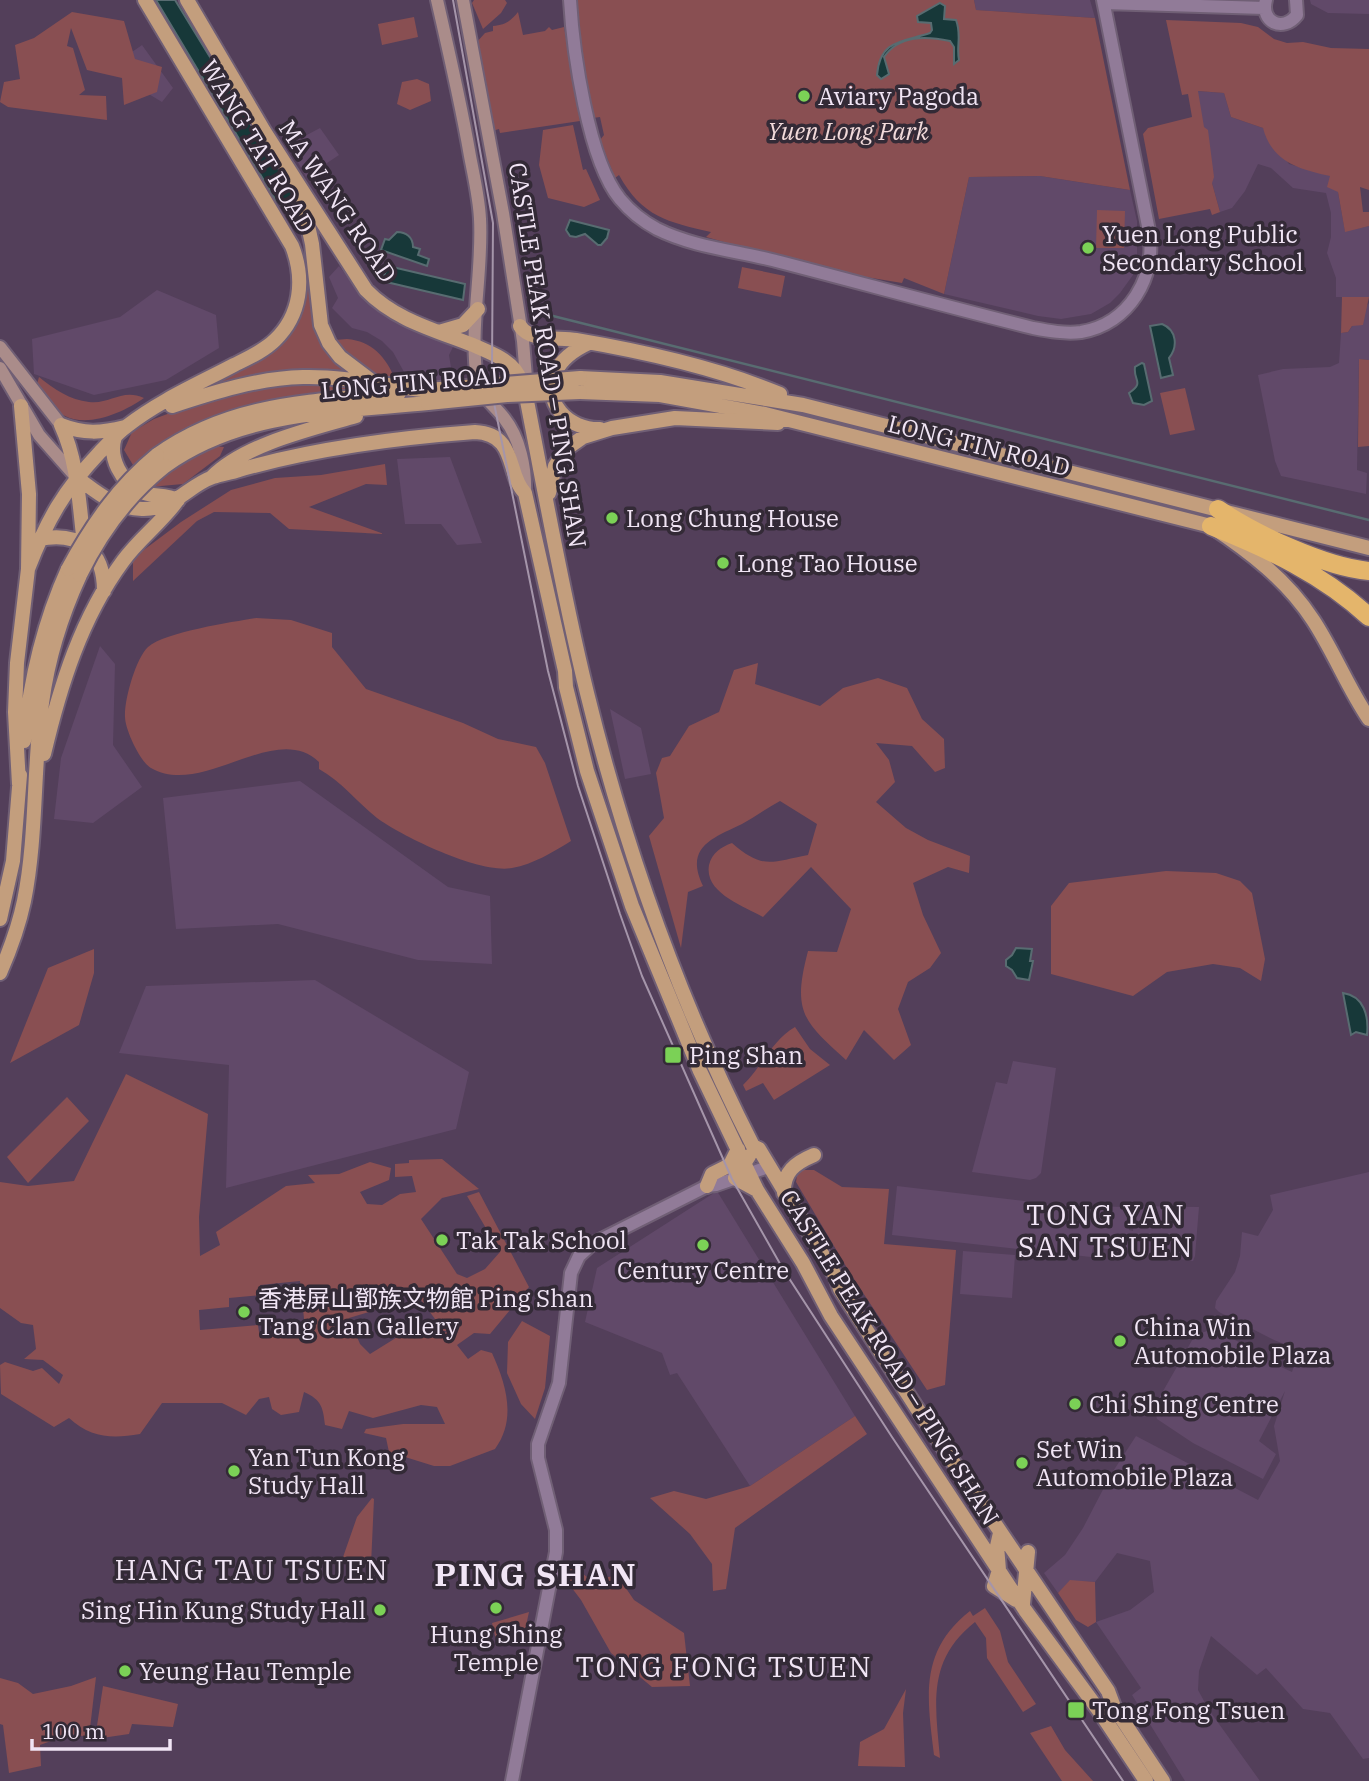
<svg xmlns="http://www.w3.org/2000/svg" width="1369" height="1781" viewBox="0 0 1369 1781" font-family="'IBM Plex Serif','Noto Sans TC',serif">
<rect width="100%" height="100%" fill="#533f5a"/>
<path fill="#614969" d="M974,0H1090L1095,18L976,10Z
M1310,0H1369V14L1328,13L1311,4Z
M142,45L173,88L162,102L137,87L122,59Z
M1197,91L1224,93L1231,117L1263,128L1289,164L1331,176L1338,192L1345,231L1369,226V297H1336V278L1327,253L1331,237V213L1326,193L1293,188L1271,168L1258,164L1245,191L1232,208L1220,212L1212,183Z
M296,127L303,137L320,128L339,155L306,177L283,135Z
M1040,176L1130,190L1137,221V257L1133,275L1120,293L1110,303L1091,314L1061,319L1038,316L944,294L969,177Z
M339,266L369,304L412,330L453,347L449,355L455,392L411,395L404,372L393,352L382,341L367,332L352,328L332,308L338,298L329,277Z
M157,290L216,315L219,348L166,380L94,395L34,374L32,339L120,317Z
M1369,303V360L1359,359L1357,470L1367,473L1366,494L1281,476L1275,461L1258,375L1283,369L1330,367L1339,363L1341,333L1348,332Z
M450,457L482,543L457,545L441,524H405L397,459Z
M100,646L115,664L113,745L142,787L93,823L54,819L61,758Z
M610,709L641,728L651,774L625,779Z
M300,781L448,887L490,896L492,964L418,960L278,924L176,929L163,798Z
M315,980L469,1072L456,1129L226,1188L229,1065L119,1053L146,986Z
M1013,1061L1056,1068L1041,1173L1036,1178L1030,1180L972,1172L996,1082L1007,1084Z
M1369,1172V1758L1363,1759L1330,1713L1303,1709L1266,1668L1257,1675L1211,1636L1199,1671L1198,1690L1209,1710L1260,1781H1185L1132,1695L1141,1688L1096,1622L1130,1610L1154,1592L1150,1561L1117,1553L1095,1582L1070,1581L1058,1593L1044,1573L1065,1555L1083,1528L1110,1476L1136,1436L1258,1500L1280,1461L1274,1426L1285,1391L1259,1441L1276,1454L1263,1479L1193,1443L1157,1419L1154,1407L1195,1335L1213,1329L1259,1352L1258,1356L1292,1372L1299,1350L1274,1340L1219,1312L1215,1308L1216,1301L1235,1272L1240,1256L1242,1232L1258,1236L1273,1210L1270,1195Z
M897,1186L1049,1204L1122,1207L1128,1212L1129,1230L1133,1231L1134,1206L1199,1207L1195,1256L1193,1261L1093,1247L1091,1257L892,1235Z
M717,1191L855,1416L750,1486L677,1373L670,1375L662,1353L585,1322L597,1268Z
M963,1251L1015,1255L1012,1298L960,1294Z"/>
<path fill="#894f52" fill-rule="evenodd" d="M474,0H505L507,3L501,13L483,29L472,3Z
M576,0H974L976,10L1095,18L1130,190L1040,176L969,177L944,294L904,278L902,283L824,270L706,237L711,232C668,222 642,217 619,175L615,178L600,140L604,135L600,117L593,118L580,46Z
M72,12L124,21L135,59L162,67L157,92L124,105L122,78L87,70L71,28L67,46L73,48L85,90L79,95L106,96L107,120L8,107L0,102L4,82L20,79L15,45L34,38Z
M518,12L523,35L545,31L549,27L552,30L564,27L568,49L579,65L575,90L580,121L500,133L499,129L492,131L479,119L476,43L485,33L493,31V26C505,25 511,21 518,12Z
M414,17L418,37L382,45L378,24Z
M1166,20L1241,23L1258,27L1274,39L1287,43L1303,42L1331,48L1369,49V190L1360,187L1363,212H1369V226L1345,232L1338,192L1327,187L1330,176C1299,169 1272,162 1263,128L1231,117L1224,93L1198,91L1204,127L1208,130L1214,177L1212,183L1220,212L1212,215L1210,209L1159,219L1143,134L1148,128L1192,117L1188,94L1182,95Z
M417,79L429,84L431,101L410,110L397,104L402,82Z
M573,125L583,170L586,169L600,200L584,207L548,198L539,165L543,130Z
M1097,210L1125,211L1124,248H1096Z
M309,261L313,313L351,373L179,400L248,363L304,299Z
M742,267L785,276L781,297L738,288Z
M1342,297H1369L1363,325L1352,326L1348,332L1341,333Z
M347,339C372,341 386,357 395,379C368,374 351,360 335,340Z
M1359,359L1369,360V446L1358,447Z
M39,377C54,389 70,400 89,402C109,405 122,388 144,398C124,412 89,428 65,416C54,411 44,398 35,391Z
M309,383L377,388C308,396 234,400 172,436C159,445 146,456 133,465L124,450L132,432L154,419L186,407L264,386Z
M1185,388L1195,430L1170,435L1160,393Z
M213,446L224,447L220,456L183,484L150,487L171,470Z
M385,464L387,485L366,484L309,507L384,534L289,529L270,513L214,512L197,521L133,581V558L181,522L231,490L275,478L321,475Z
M256,618L291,620L332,633V647L366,689L463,723L498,739L536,747L545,763L571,841C553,852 534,864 512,868C480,874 403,837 377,818C357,802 341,781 319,769V762C275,720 203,798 151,768C140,762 125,729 125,717C124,700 136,658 148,647C165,632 232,622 256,618Z
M758,663L755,684L820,706L843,688L878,678L907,688L922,719L944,739L945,768L935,772L912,746L876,743L889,760L895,782L876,802L906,828L928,840L970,856L969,873L948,867L913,883L923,915L941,953L930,968L908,982L898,1009L911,1045L894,1060L864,1030L846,1060C803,1021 792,1012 808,951L837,952L851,909L811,867L763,917C744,906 704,893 709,865C712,853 721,847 732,843C763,870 771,862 808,855L817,824L780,801C767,808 755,817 742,824C713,838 684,847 703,886L688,892L681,948L649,836L664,818L656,773L662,758L670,756L689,726L719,712L734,670Z
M1166,871L1216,873L1240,881L1252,893L1265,959L1261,981L1240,968L1213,964L1167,972L1133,996L1051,974V906L1069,883Z
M94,949V973L79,1025L10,1063L48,968Z
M795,1027L810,1049L830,1065L774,1100L763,1083L746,1091L743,1085C762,1067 772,1040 795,1027Z
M126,1074L208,1114L199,1217L200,1256L220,1245L216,1232L286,1186L315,1183L308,1175L339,1174L370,1162L391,1168L389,1180L360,1192L367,1204L382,1205L400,1194L416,1192L412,1176L395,1177V1164L409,1163V1160L442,1159L479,1189L442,1198L421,1219L457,1274L467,1278L485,1269L500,1252L467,1196L479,1192L529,1287L490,1334L474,1333L457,1345L468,1359L481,1350L492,1353C506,1384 517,1419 495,1449L450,1466H434L389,1452L386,1438L364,1433L366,1429L403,1424H445L437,1407L421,1405L373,1418L349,1411L342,1429L325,1425C323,1408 322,1400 304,1392L299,1412L281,1415L272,1409L269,1397L259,1399L246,1415L222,1403H162L140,1434C112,1439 91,1438 69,1418L54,1427L1,1394L0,1365L5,1362L33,1371L42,1368L59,1384L63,1375L43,1360L24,1359L36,1349L33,1325L21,1323L0,1308V1182L28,1186L74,1181ZM300,1281L305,1328L259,1332L258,1325L200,1330L199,1310L229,1307V1298L261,1295L260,1285ZM413,1289L435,1319L423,1328L459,1333L402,1330L399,1336L370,1354L360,1344L349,1318L369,1312Z
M67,1097L89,1121L28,1183L7,1157Z
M803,1170H814L842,1187L889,1189L884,1244L956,1250L945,1385L927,1390L850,1273L796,1182L797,1175Z
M522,1321L550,1336L545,1388L535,1419L521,1404L507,1373L508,1342Z
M855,1416L867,1434L735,1528L726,1589L713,1591L712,1564L690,1534L650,1498L674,1491L706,1499L750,1486Z
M372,1498L374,1499L371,1565L342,1560L357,1517Z
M568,1562L592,1581L617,1575L634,1600L684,1633L690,1686L652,1687L611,1653L581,1600L559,1571Z
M1070,1580L1095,1582L1096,1622L1088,1627L1076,1620L1058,1593Z
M985,1608L1000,1631L1008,1662L1036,1704L1023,1712L987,1658L986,1638L975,1622C927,1660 935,1703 940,1758L934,1755C927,1697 919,1651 970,1611L973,1616Z
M529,1612L522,1644L496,1640L492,1623Z
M96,1677L89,1737L70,1734L40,1745L41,1766L9,1773L3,1725L0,1724V1678L18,1683L33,1694L71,1686Z
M103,1686L178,1704L173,1727L132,1724L129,1734L95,1739Z
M906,1689L903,1713L905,1767L858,1766L860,1742L884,1729Z
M1051,1726L1065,1750L1093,1781H1062L1030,1733Z"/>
<path fill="#173839" stroke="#586c71" stroke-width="2" d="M156,0H175L281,173L297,194L288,213L275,199Z
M940,3L945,6L944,19L956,20C962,36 956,46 959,60L954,64V47L950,41C926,36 899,35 884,57L889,74L881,79L877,75C880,39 903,42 930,33L932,30L931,23L918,22L917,16Z
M570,220L609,230L607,238L601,245H598L585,234L576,237L570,236L566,230Z
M397,232C406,232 413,237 413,247L420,249L418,255L429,259L427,266L381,250L385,239L389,240Z
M388,266L465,284L463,300L382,281Z
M1162,324C1177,330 1178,347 1169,358L1173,375L1161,378L1150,326Z
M1142,363L1144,364L1152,401L1144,405L1133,403L1129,393C1145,382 1133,381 1135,367Z
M1016,948L1032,949L1030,961H1033L1029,980L1017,978L1012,970L1006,966V960L1012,955Z
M1343,993C1364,996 1369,1016 1367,1035L1356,1032L1351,1035Z"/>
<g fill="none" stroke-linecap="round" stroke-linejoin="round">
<path stroke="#586c71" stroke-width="2.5" d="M533,311L1369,520"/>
<defs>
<path id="tertiary" d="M570,0C573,51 588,160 620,199C630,211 644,222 657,229C695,248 740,251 780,262C865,284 948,307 1033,328C1049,331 1065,334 1081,332C1129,324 1157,277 1149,231L1103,0
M1266,0C1260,22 1283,33 1297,15L1296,0
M1104,3L1264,8
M707,1186L716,1185L768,1167
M512,1781L556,1552V1530L538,1458V1444L559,1383L571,1273L579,1256L592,1244L707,1186L712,1181"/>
<path id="secondary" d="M437,0C449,52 461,104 470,156C474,177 479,198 480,219C483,271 469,329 477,379C480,396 494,405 504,418C520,438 526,468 525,493
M463,0L503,213L523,341L527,390
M0,347L61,425
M0,368L39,435L76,477"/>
<path id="primary" d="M187,0L264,131L366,290C395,320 435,330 473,345C488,352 504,357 515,370C522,379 524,390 527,401C546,498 563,596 587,693C625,848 680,1003 753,1146L759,1149L836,1277L840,1289L916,1407L1108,1691L1114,1707L1163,1781
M302,198L312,244L321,325L329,343L340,357L373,382
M520,326C530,342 559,337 576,340C641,351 720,369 780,394
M439,332L463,325L478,309
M589,343C576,349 563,357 556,371C541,403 569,430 600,429
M580,378L660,382L803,405L1369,548
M580,392L660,395L765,414L1211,526C1250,552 1287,580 1313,620C1334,652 1348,688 1369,719
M172,406C214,392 259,378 303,377C343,376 383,385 422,390
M61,425C78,462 79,504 84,544
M61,425C84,434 101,433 125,427
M115,437C108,457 121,482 141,492C152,497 165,494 178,500
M157,455C232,402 311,402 399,393
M165,466C242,411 337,412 428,403
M76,477C98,493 114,508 142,509C175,510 187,486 213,477C221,474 230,473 239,470C316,448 394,438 475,432C518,434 506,475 525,493L565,671L566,687L587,771L632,906L700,1071L757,1190L803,1263L831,1316L1025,1610L1100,1712L1146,1781
M212,477C245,444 311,429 356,416
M549,493L555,466L566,449L583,437L612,428L675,418L778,423
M39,539C79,531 104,550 104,591
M28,569C47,520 64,490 100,452C109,443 117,433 127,426C159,401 198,384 234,365C248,358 264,351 275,340C301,315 305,279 292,246L145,0
M24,741C30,681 43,624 68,569
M44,754C60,686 81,618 123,561C139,539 161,523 177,501
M19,784L15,712L17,663L28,569L29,494L21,406
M0,919L13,861L20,775
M0,973C10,950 19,925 24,901C37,836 33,769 42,703C48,658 61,616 80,575
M749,1156L735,1178L757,1190
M707,1186L712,1174L730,1165L738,1149
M784,1193C783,1172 795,1163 814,1155
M1000,1533L997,1546L999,1570L994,1586L1016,1600
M1023,1604L1028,1552"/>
<path id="motorway" d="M1218,509C1255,534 1325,567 1369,571
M1211,526C1268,549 1323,574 1369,617"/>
</defs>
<use href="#tertiary" stroke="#705f75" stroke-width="16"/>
<use href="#secondary" stroke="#705f75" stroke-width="16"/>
<use href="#primary" stroke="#705f75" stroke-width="18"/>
<use href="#motorway" stroke="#705f75" stroke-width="21"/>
<use href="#tertiary" stroke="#917b98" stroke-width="12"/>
<use href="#secondary" stroke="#aa8c8a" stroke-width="12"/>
<use href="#primary" stroke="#c39e7d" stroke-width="14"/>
<use href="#motorway" stroke="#e4b56b" stroke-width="18"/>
<path stroke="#a595aa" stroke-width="2" d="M453,0L493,223L492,366L494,403L548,671L578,786L620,914L642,976L732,1179L783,1269L892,1437L1123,1781"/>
<defs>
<path id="primary-bridge" d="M427,390L580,378
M428,403L507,395L580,392
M68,569C92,525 118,487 157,455
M80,575C101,532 127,496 165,466"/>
</defs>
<use href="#primary-bridge" stroke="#705f75" stroke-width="18" stroke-linecap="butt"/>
<use href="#primary-bridge" stroke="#c39e7d" stroke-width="14"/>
</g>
<g fill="#7bd156" stroke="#332a36" stroke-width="2.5">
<circle cx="804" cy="96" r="7"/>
<circle cx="1088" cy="248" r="7"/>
<circle cx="612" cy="518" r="7"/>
<circle cx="723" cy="563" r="7"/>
<rect x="664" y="1046" width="18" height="18" rx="3.5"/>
<circle cx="442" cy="1240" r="7"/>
<circle cx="703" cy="1245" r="7"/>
<circle cx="244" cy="1312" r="7"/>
<circle cx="1120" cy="1341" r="7"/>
<circle cx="1075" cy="1404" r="7"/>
<circle cx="1022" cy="1463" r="7"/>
<circle cx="234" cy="1471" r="7"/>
<circle cx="496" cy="1608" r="7"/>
<circle cx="380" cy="1610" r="7"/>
<circle cx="125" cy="1671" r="7"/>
<rect x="1067" y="1701" width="18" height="18" rx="3.5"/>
</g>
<g text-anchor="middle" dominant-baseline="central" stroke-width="7" stroke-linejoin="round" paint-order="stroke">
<g font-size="24" fill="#f1e5f5" stroke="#332a36" text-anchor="start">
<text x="818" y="96">Aviary Pagoda</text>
<text x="1102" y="234">Yuen Long Public<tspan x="1102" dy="28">Secondary School</tspan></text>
<text x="626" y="518">Long Chung House</text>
<text x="737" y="563">Long Tao House</text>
<text x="689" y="1055">Ping Shan</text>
<text x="456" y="1240">Tak Tak School</text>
<text x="703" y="1270" text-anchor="middle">Century Centre</text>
<text x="258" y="1298">香港屏山鄧族文物館 Ping Shan<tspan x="258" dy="28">Tang Clan Gallery</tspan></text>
<text x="1134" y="1327">China Win<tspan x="1134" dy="28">Automobile Plaza</tspan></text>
<text x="1089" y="1404">Chi Shing Centre</text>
<text x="1036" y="1449">Set Win<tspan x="1036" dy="28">Automobile Plaza</tspan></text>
<text x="248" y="1457">Yan Tun Kong<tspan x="248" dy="28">Study Hall</tspan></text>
<text x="366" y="1610" text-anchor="end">Sing Hin Kung Study Hall</text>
<text x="496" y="1634" text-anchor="middle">Hung Shing<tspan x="496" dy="28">Temple</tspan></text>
<text x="139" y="1671">Yeung Hau Temple</text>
<text x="1092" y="1710">Tong Fong Tsuen</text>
</g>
<g font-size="24" font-style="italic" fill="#f2dbdb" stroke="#332a36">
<text x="848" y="131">Yuen Long Park</text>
</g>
<g font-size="24" fill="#f1e5f5" stroke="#332a36">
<text transform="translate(258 146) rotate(59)">WANG TAT ROAD</text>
<text transform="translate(338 201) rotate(56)">MA WANG ROAD</text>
<text transform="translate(548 355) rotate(81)">CASTLE PEAK ROAD – PING SHAN</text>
<text transform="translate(414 382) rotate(-5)">LONG TIN ROAD</text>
<text transform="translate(979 445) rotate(14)">LONG TIN ROAD</text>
<text transform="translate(890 1357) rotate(58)">CASTLE PEAK ROAD – PING SHAN</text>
</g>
<g font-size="28" letter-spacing="2" fill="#f1e5f5" stroke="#332a36">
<text x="1106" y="1214">TONG YAN<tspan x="1106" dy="32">SAN TSUEN</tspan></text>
<text x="252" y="1569">HANG TAU TSUEN</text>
<text x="724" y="1666">TONG FONG TSUEN</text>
</g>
<g font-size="32" font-weight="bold" letter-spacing="2" fill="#f1e5f5" stroke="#332a36">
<text x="536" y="1574">PING SHAN</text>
</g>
</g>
<path d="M32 1739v10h138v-10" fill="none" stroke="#f1e5f5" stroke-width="3.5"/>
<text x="42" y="1739" font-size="21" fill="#f1e5f5" stroke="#332a36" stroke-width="5" paint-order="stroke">100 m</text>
</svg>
